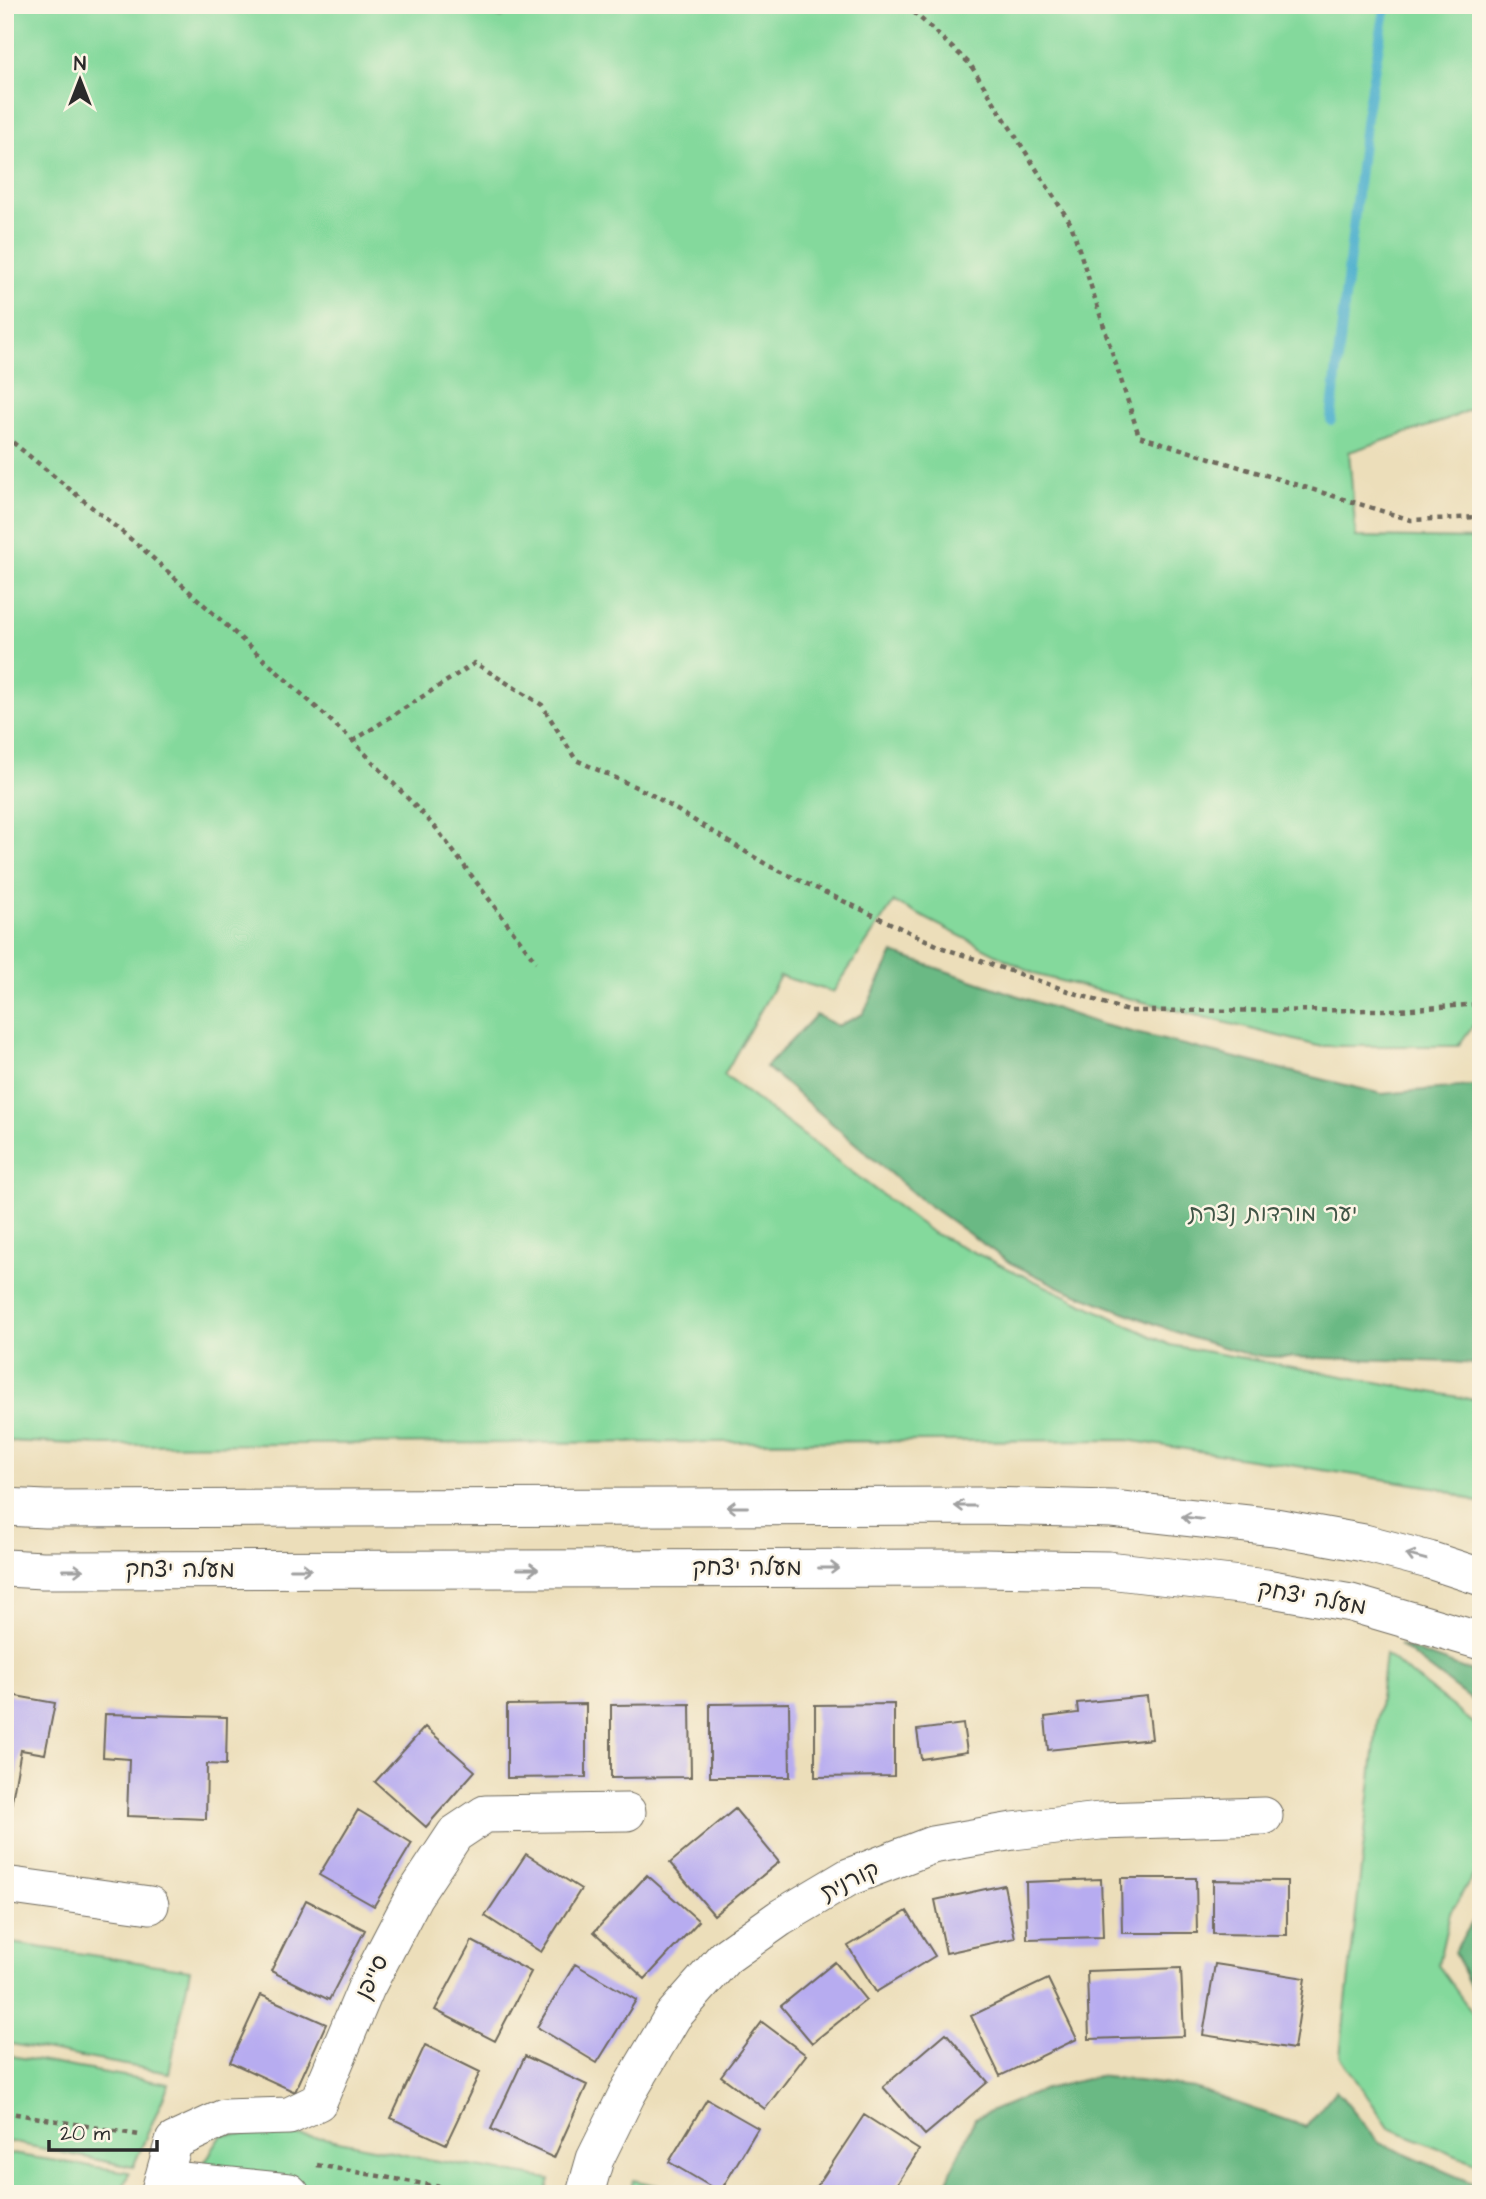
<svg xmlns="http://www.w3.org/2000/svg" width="1486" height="2199" viewBox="0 0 1486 2199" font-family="'Architects Daughter','Playpen Sans Hebrew',sans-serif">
<rect width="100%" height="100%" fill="#fcf5e5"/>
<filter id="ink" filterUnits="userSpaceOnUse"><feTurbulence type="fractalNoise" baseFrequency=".0143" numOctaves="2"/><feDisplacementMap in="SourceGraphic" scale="14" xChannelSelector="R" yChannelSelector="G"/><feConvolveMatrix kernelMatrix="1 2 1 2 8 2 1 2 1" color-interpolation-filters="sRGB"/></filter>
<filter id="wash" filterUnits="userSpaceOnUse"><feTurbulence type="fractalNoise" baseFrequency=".00686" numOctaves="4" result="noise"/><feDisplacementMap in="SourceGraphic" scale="28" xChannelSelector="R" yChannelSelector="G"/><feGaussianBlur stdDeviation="1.57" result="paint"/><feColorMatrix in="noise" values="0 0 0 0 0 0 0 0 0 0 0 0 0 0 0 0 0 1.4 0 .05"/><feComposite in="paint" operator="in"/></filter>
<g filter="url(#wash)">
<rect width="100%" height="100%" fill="#ecdeba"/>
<path fill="#84d99c" stroke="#588264" stroke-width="2" d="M5,5H466L502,18L510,5H1481V404L1447,420L1349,452L1356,537L1481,539V1014L1458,1046H1318L1037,975L894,902L833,992L780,976L724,1075L931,1232L1170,1345L1481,1401V1504L1440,1488L1127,1440L103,1445L5,1441Z
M1385,1654L1481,1729V1863L1450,1913L1438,1965L1481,2025V2165L1389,2128L1340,2056Z
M5,1942L190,1970L169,2073L5,2043Z
M5,2055L169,2084L133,2167L5,2141Z
M261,2133L325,2138L420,2158L550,2179L546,2194H321L200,2169L222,2135Z
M5,2153L129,2172L121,2194H5Z
M633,2180L695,2194H630Z"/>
<path fill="#6bb984" stroke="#4b7258" stroke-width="2" d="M893,953L1103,1025L1382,1094L1481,1085V1365L1453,1362L1253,1356L1189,1337L1064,1289L1010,1263L920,1199L766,1067L816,1015L838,1026L863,1014Z
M1399,1645L1481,1675V1707Z
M1481,1908V2009L1454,1952Z
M1098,2076L1194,2088L1306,2127L1336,2090L1379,2143L1481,2187V2194H941L975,2118L1042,2090Z"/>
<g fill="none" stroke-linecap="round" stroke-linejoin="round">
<path stroke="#4fb1ce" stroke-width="10" d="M1331,420L1366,116L1386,5"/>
</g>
<g id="blocks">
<path fill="#b7acf0" d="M5,1694L55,1703L45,1754L21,1750L11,1806L5,1804Z
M1147,1696L1152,1739L1048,1750L1045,1717L1078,1713L1077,1703Z
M789,1703L790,1777H710V1704Z
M586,1704V1777L507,1778V1705Z
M690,1704L691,1777L611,1778V1705Z
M894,1704V1776L815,1777V1705Z
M105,1714L227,1717L226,1765L207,1764L206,1819L127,1816L129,1759L103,1757Z
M963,1724L967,1752L921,1759L917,1730Z
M425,1727L475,1771L426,1827L375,1782Z
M735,1809L779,1862L714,1915L670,1863Z
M358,1810L412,1843L374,1906L319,1875Z
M526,1854L581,1889L541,1952L485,1916Z
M647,1875L699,1921L645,1979L594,1932Z
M1121,1878H1196L1197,1933H1122Z
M1101,1879L1103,1937L1027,1939L1026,1882Z
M1213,1880L1287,1881V1935L1213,1934Z
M1004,1885L1015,1938L946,1953L935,1900Z
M306,1900L365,1930L329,2000L271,1971Z
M907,1911L935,1956L876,1992L848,1946Z
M472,1941L531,1972L495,2041L435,2010Z
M835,1962L866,2000L812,2043L781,2006Z
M575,1964L636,2000L597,2063L537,2027Z
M1215,1964L1305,1978L1294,2049L1203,2035Z
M1181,1968L1184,2036L1089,2039L1087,1971Z
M1048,1979L1077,2039L1000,2076L971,2016Z
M261,1995L326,2024L295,2092L230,2062Z
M762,2022L806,2055L765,2109L721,2076Z
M946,2033L988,2082L925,2135L883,2087Z
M425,2045L480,2072L446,2144L391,2118Z
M525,2056L587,2085L554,2158L491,2129Z
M707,2099L758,2128L720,2192L669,2162Z
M864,2115L919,2150L891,2194H825L816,2188Z"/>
</g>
</g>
<g filter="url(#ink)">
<use href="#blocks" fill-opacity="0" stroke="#6f6a5d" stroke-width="2"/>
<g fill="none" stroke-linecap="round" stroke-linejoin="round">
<defs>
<path id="minor" d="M5,1507L45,1509L983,1506L1112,1509L1275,1527L1364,1543L1429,1560L1481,1577
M5,1568L43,1570L983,1568L1108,1570L1266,1588L1351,1603L1481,1641
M5,1885L150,1905
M163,2179L289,2192L291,2194
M159,2194L174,2141L224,2118L289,2116L318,2102L366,1988L414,1896L455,1834L485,1814L627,1812
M585,2194L595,2159L627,2094L673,2016L725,1957L780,1918L849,1877L932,1845L1013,1831L1100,1821L1264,1816"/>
</defs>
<use href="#minor" stroke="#6f6a5d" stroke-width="39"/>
<path stroke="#6f6a5d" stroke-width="4.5" stroke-dasharray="5 5" stroke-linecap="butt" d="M906,5L970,64L1071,224L1139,436L1411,520L1481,517
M5,436L144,550L353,741L436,828L536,962
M353,741L475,663L542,705L576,760L649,793L769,866L943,948L1127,1011L1399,1010L1481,1004
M5,2112L139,2135
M317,2165L480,2194"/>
<use href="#minor" stroke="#fff" stroke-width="37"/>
</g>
<defs><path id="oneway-shaft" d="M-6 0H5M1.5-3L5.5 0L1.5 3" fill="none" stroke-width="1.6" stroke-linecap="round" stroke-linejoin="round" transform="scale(1.75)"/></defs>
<g stroke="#a0a0a0">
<use href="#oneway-shaft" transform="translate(965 1506) rotate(180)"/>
<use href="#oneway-shaft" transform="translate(737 1507) rotate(180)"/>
<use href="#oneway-shaft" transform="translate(1192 1518) rotate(-173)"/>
<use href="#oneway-shaft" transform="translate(1416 1557) rotate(-165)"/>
<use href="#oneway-shaft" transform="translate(829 1568)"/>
<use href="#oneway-shaft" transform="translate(301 1569)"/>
<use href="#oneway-shaft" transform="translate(528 1569)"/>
<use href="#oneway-shaft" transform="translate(73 1570)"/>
</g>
</g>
<g text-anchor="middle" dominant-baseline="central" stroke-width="5" stroke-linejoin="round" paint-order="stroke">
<g font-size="23" fill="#415647" stroke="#fcf5e5">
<text x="1273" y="1214">יער מורדות נצרת</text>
</g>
<g font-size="23" fill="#2b2b2b" stroke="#fcf5e5">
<text x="747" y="1568">מעלה יצחק</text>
<text x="180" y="1570">מעלה יצחק</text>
<text transform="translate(1312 1598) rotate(10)">מעלה יצחק</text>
<text transform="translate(850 1881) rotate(-26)">קורנית</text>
<text transform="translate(372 1977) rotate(-64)">סייפן</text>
</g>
</g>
<rect width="1486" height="2199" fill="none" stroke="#fcf5e5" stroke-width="28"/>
<g transform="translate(80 80)" stroke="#fcf5e5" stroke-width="5" paint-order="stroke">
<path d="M0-5L12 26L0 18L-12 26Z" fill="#2b2b2b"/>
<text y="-10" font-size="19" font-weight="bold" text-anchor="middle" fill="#2b2b2b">N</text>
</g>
<path d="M49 2140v10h108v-10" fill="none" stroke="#2b2b2b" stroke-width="3.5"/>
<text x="60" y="2140" font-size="21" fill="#2b2b2b" stroke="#fcf5e5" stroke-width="5" paint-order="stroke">20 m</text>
</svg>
